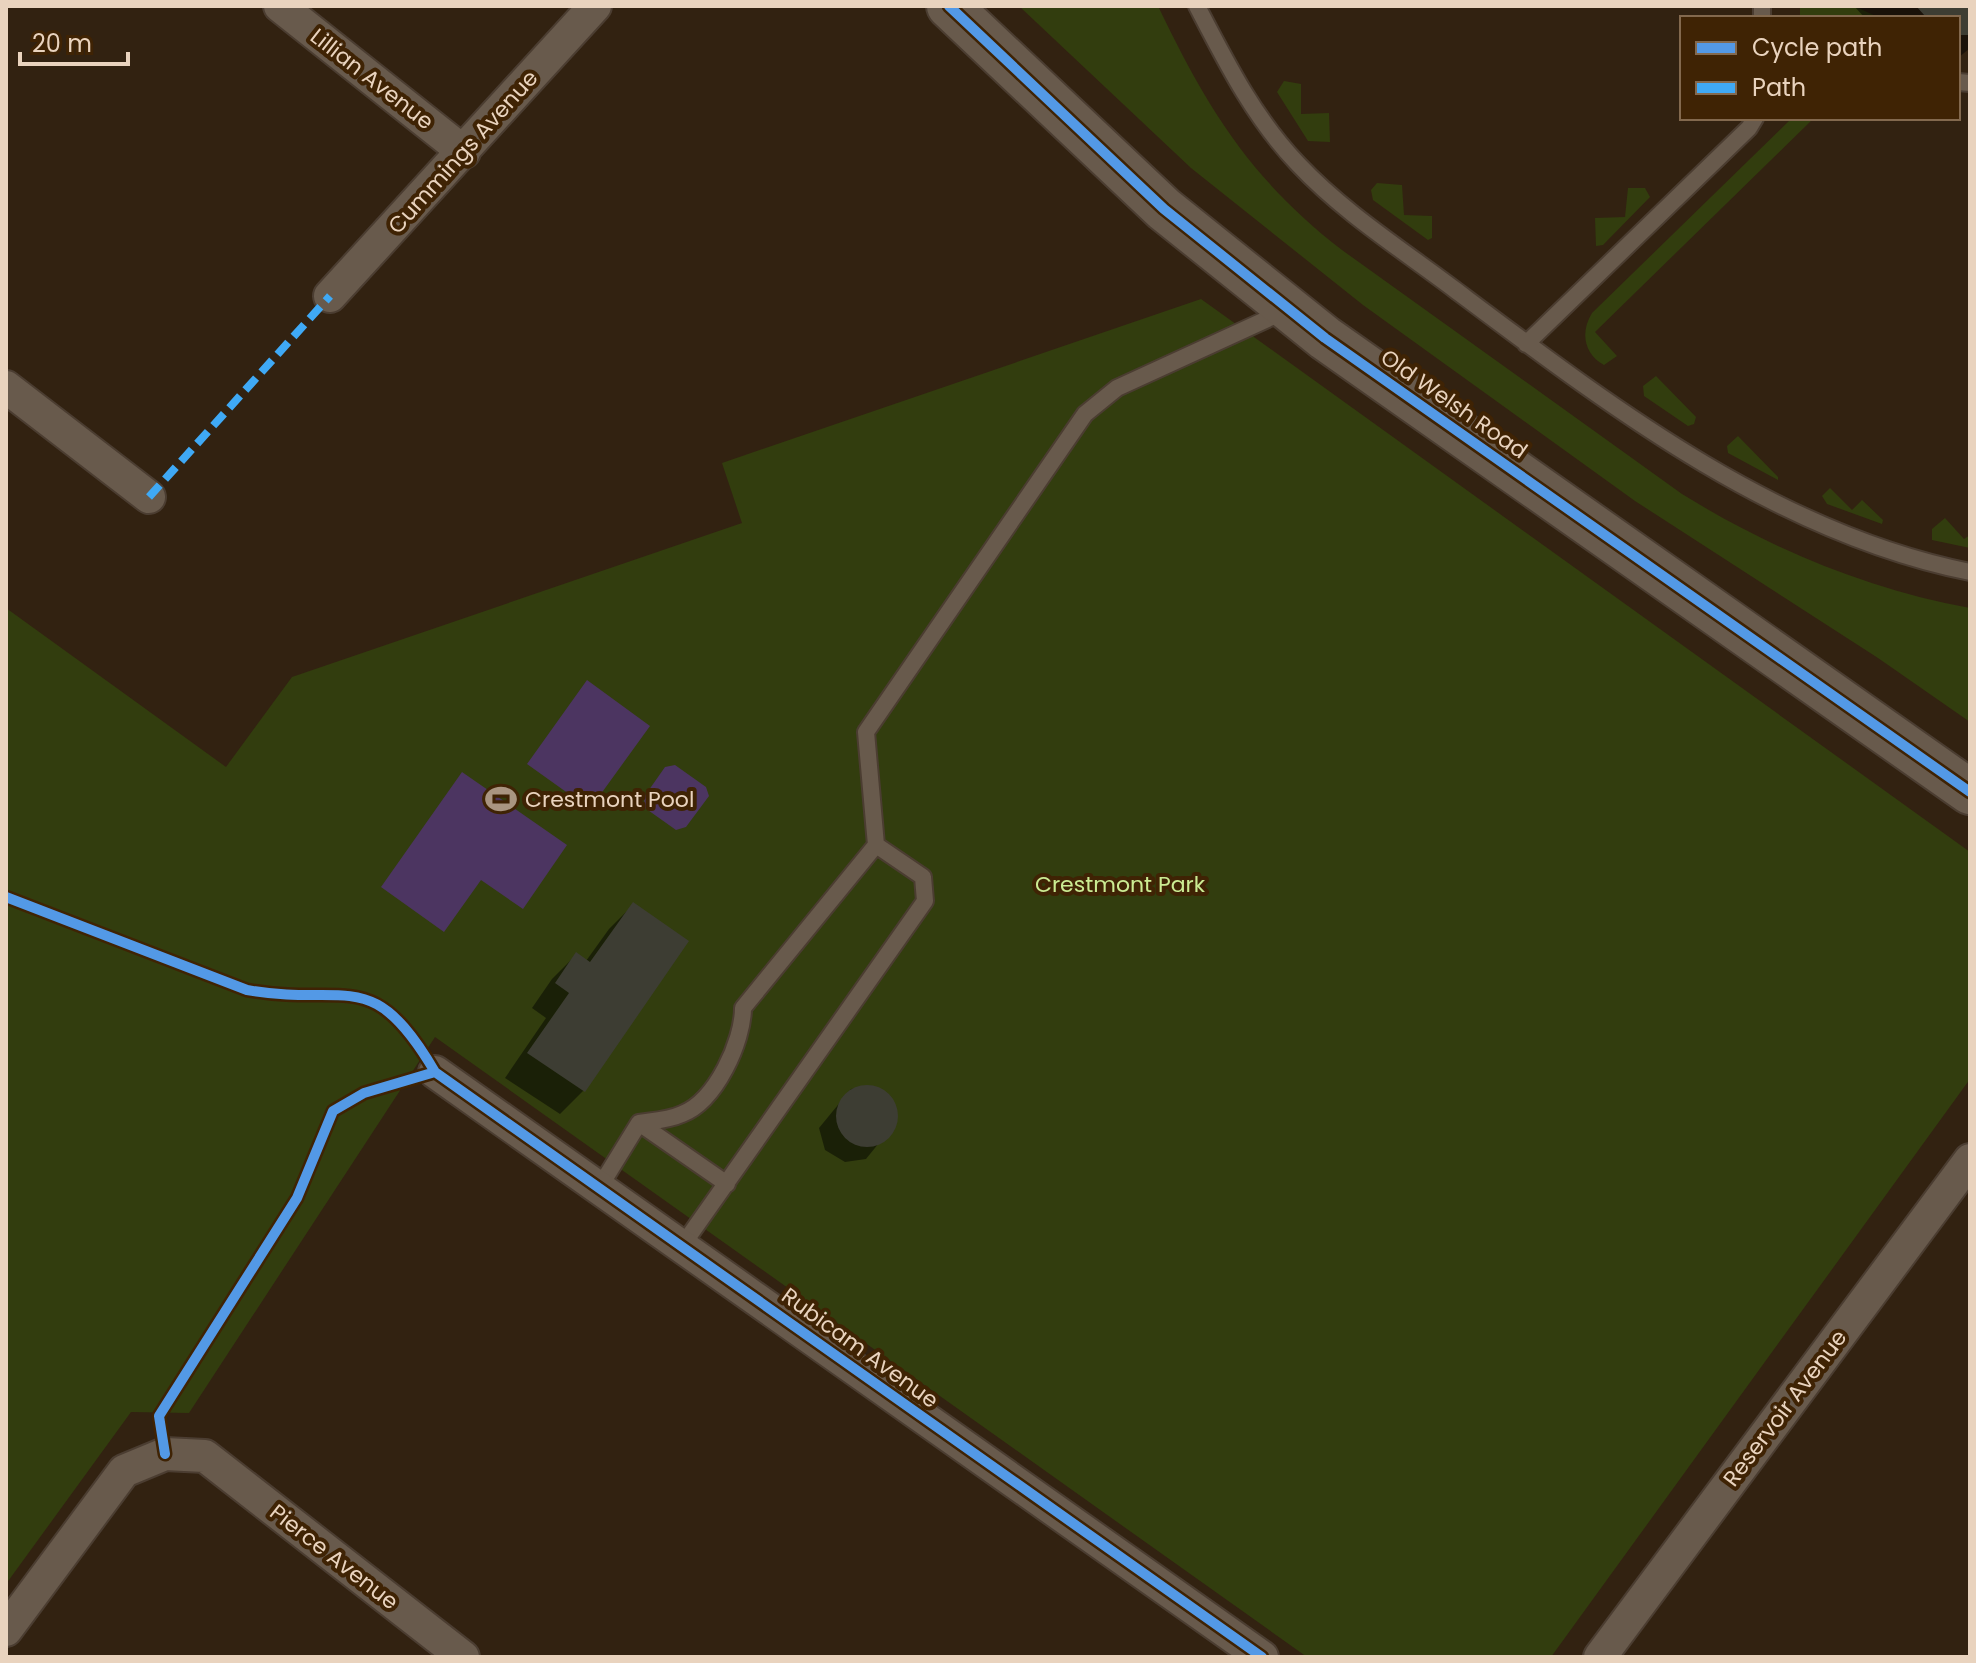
<svg xmlns="http://www.w3.org/2000/svg" width="1976" height="1663" viewBox="0 0 1976 1663" font-family="Poppins,sans-serif">
<rect width="100%" height="100%" fill="#322211"/>
<path fill="#323d0e" d="M1019,6H1158C1207,108 1251,180 1342,250L1682,494C1771,549 1867,589 1970,608V722L1878,658L1635,501L1363,305L1191,168Z
M1800,6H1854L1880,18H1800Z
M1284,81L1301,84V114L1329,113L1330,142L1308,141L1277,92Z
M1792,118H1814L1595,332L1617,356L1604,365C1584,354 1580,332 1592,313Z
M1377,183L1402,185L1404,215L1432,216V238L1428,240L1373,200L1371,190Z
M1628,188H1645L1650,197L1603,245L1596,246L1595,218L1625,217Z
M1201,299L1970,852V1079L1551,1657H1307L435,1037L189,1413L131,1412L6,1584V608L226,767L292,677L742,523L722,463Z
M1656,376L1696,417L1694,424L1688,426L1644,396L1643,386Z
M1738,436L1778,477V480L1728,453L1727,446Z
M1830,488L1852,510L1862,500L1883,520L1882,524L1827,504L1822,496Z
M1945,518L1964,539L1970,535V548L1932,540V529Z"/>
<path fill="#4c3561" d="M587,680L650,726L590,809L527,764Z
M675,765L706,787L709,796L686,827L676,830L645,808L644,797L665,767Z
M462,772L567,845L523,909L481,880L444,932L381,887Z"/>
<path fill="#0007" d="M1854,6H1970V48L1958,58V18H1865Z
M633,905L584,1090L560,1114L505,1078L546,1018L532,1008L552,979L576,955L586,961L609,929Z
M873,1086L891,1098L896,1122L866,1159L845,1162L825,1150L819,1128L851,1089Z"/>
<path fill="#3d3d33" d="M1916,6H1970V35H1958V18L1925,16Z
M633,902L689,941L585,1092L527,1053L569,993L555,983L576,952L590,962Z
M836 1116a31 31 0 1 1 62 0a31 31 0 1 1-62 0Z"/>
<g fill="none" stroke-linecap="round" stroke-linejoin="round">
<defs>
<path id="lane" d="M1197,6C1226,62 1254,118 1298,164C1343,212 1401,249 1454,289C1610,406 1775,533 1970,572
M1762,6V18
M1958,82L1970,83
M1526,344L1749,128L1755,118
M639,1123L727,1184
M599,1188L639,1123C652,1121 669,1120 682,1114C716,1101 743,1041 743,1008L876,845L866,732L1085,414L1117,388L1287,310
M682,1246L925,901L923,877L876,845"/>
<path id="street" d="M280,6L464,152
M330,296L595,6
M6,387L149,497
M435,1072L1262,1657
M6,1630L124,1471L165,1454L205,1456L463,1657
M1600,1657L1970,1160"/>
<path id="secondary" d="M949,6L1164,209L1325,338L1970,792"/>
</defs>
<use href="#lane" stroke="#4b3d31" stroke-width="20"/>
<use href="#street" stroke="#4b3d31" stroke-width="36"/>
<use href="#secondary" stroke="#4b3d31" stroke-width="48"/>
<use href="#lane" stroke="#685a4c" stroke-width="16"/>
<use href="#street" stroke="#685a4c" stroke-width="32"/>
<use href="#secondary" stroke="#685a4c" stroke-width="44"/>
<path stroke="#3fa9f5" stroke-width="8" stroke-dasharray="16 8" stroke-linecap="butt" d="M149,497L330,296"/>
<defs>
<path id="cycleway" d="M949,6L1164,209L1325,338L1970,792
M6,897L247,990C348,1008 371,963 435,1072L1262,1657
M165,1454L159,1416L297,1198L333,1111L364,1093L435,1072"/>
</defs>
<use href="#cycleway" stroke="#3f2304" stroke-width="15"/>
<use href="#cycleway" stroke="#5399e6" stroke-width="10"/>
</g>
<defs>
<symbol id="stadium-bare" viewBox="-9 -9 18 18"><path d="M0-5a6.5 5 0 1 0 0 10a6.5 5 0 1 0 0-10ZM-3.5-1.8h7v3.6h-7Z" fill="#a99581" stroke="#3f2304" stroke-width="2.5" paint-order="stroke"/></symbol>
</defs>
<g fill-rule="evenodd">
<use href="#stadium-bare" x="479" y="777" width="44" height="44"/>
</g>
<g text-anchor="middle" dominant-baseline="central" stroke-width="8" stroke-linejoin="round" paint-order="stroke">
<g font-size="22" fill="#e9d3be" stroke="#3f2304">
<text transform="translate(372 79) rotate(38)">Lillian Avenue</text>
<text transform="translate(463 152) rotate(-48)">Cummings Avenue</text>
<text transform="translate(1454 404) rotate(35)">Old Welsh Road</text>
<text transform="translate(860 1348) rotate(36)">Rubicam Avenue</text>
<text transform="translate(1785 1408) rotate(-53)">Reservoir Avenue</text>
<text transform="translate(334 1557) rotate(38)">Pierce Avenue</text>
</g>
<g font-size="22" fill="#e9d3be" stroke="#3f2304" text-anchor="start">
<text x="525" y="799">Crestmont Pool</text>
</g>
<g font-size="22" fill="#cbeb93" stroke="#3f2304">
<text x="1120" y="884">Crestmont Park</text>
</g>
</g>
<rect width="1976" height="1663" fill="none" stroke="#e9d3be" stroke-width="16"/>
<rect x="1680" y="16" width="280" height="104" fill="#3f2304" stroke="#83694e" stroke-width="2"/>
<rect x="1696" y="42" width="40" height="12" fill="#5399e6" stroke="#83694e" stroke-width="2"/>
<text x="1752" y="56" font-size="24" fill="#e9d3be">Cycle path</text>
<rect x="1696" y="82" width="40" height="12" fill="#3fa9f5" stroke="#83694e" stroke-width="2"/>
<text x="1752" y="96" font-size="24" fill="#e9d3be">Path</text>
<path d="M20 52v12h108v-12" fill="none" stroke="#e9d3be" stroke-width="4"/>
<text x="32" y="52" font-size="24" fill="#e9d3be" stroke="#3f2304" stroke-width="6" paint-order="stroke">20 m</text>
</svg>
